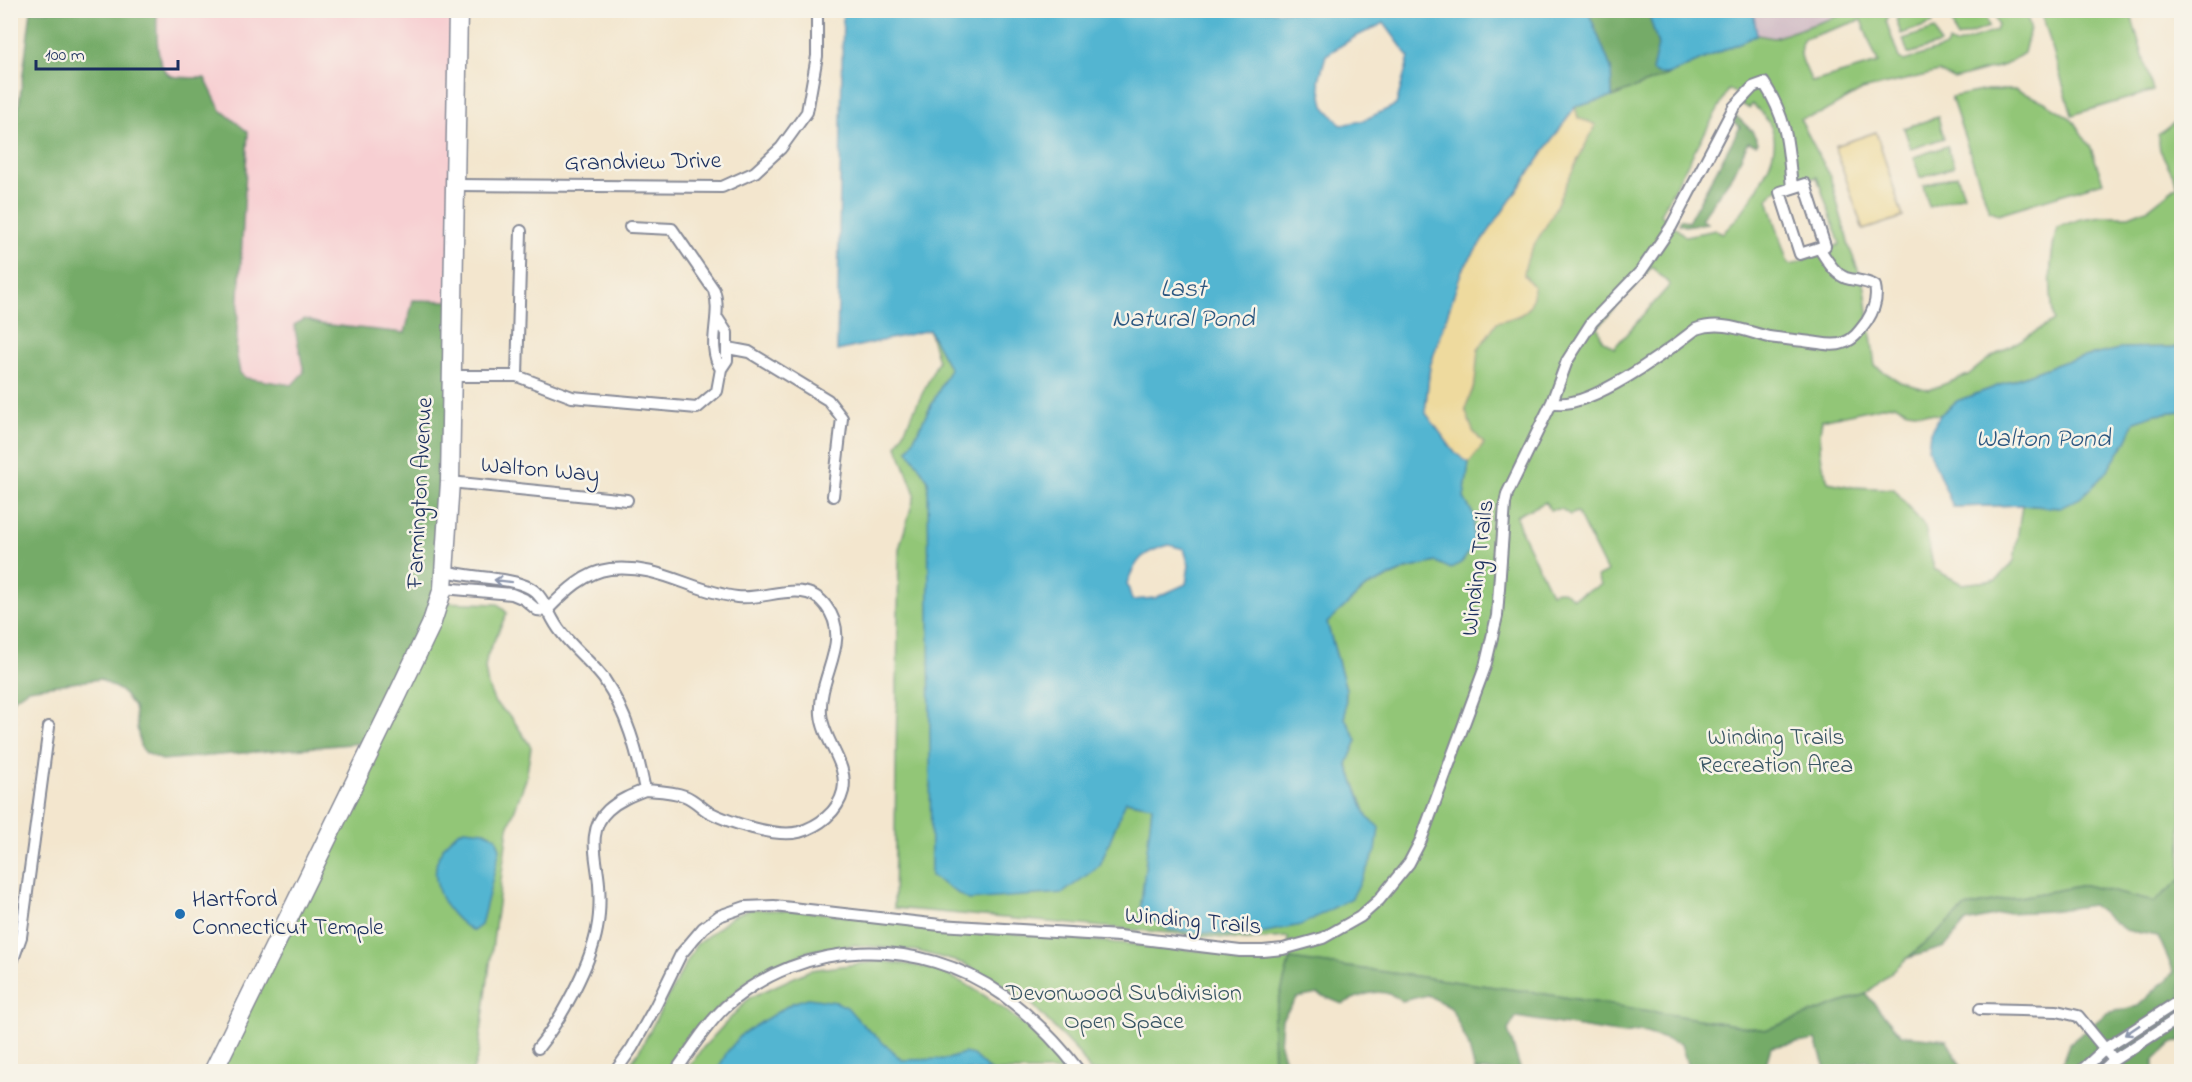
<svg xmlns="http://www.w3.org/2000/svg" width="2192" height="1082" viewBox="0 0 2192 1082" font-family="'Indie Flower',sans-serif">
<rect width="100%" height="100%" fill="#f7f3e8"/>
<filter id="ink" filterUnits="userSpaceOnUse"><feTurbulence type="fractalNoise" baseFrequency=".0167" numOctaves="2"/><feDisplacementMap in="SourceGraphic" scale="12" xChannelSelector="R" yChannelSelector="G"/><feConvolveMatrix kernelMatrix="1 2 1 2 8 2 1 2 1" color-interpolation-filters="sRGB"/></filter>
<filter id="wash" filterUnits="userSpaceOnUse"><feTurbulence type="fractalNoise" baseFrequency=".008" numOctaves="4" result="noise"/><feDisplacementMap in="SourceGraphic" scale="24" xChannelSelector="R" yChannelSelector="G"/><feGaussianBlur stdDeviation="1.35" result="paint"/><feColorMatrix in="noise" values="0 0 0 0 0 0 0 0 0 0 0 0 0 0 0 0 0 1.4 0 .05"/><feComposite in="paint" operator="in"/></filter>
<g filter="url(#wash)">
<rect width="100%" height="100%" fill="#f3e6ce"/>
<path fill="#f7cfd2" d="M157,11H458L454,301L410,309L405,333L320,324L305,319L294,325L304,372L292,385L246,378L239,373L236,352L248,132L220,109L205,78L170,76L163,68L159,57Z"/>
<path fill="#d2bdc6" d="M1753,11H1853L1774,38L1757,35Z"/>
<path fill="#92c677" stroke="#567a6a" stroke-width="1.5" fill-rule="evenodd" d="M1921,10L1929,11L1933,23L1901,34L1896,19Z
M1853,11H1903L1889,15L1886,21L1899,58L1904,61L1946,47L1949,42L1954,45L1996,31L1998,25L1994,11H2026L2030,28L2024,53L2005,65L1954,79L1939,72L1862,90L1822,113L1800,119L1830,176L1850,249L1865,288L1875,366L1900,382L1929,390L1968,375L1988,359L2054,321C2049,286 2049,261 2057,227L2081,219L2102,216H2129L2149,208L2178,185L2160,150L2158,135L2181,117V347L2124,348L2063,362L1957,401L1940,415L1907,411L1895,404L1822,420C1817,442 1821,461 1828,482L1853,487L1894,489L1925,527L1934,569L1962,584L1996,580L2014,561L2022,505L1953,507L2022,505L2060,508L2126,441L2135,421L2155,414L2181,411V879L2154,902L2085,885L1966,907L1866,994L1765,1030L1539,993L1290,959L1273,1022L1274,1072L1090,1071L1080,1055L1030,1002L965,964L917,951L855,945L809,951L748,980L698,1027L667,1071L624,1072L639,1051L696,945L733,916L750,909L805,911L915,924L1290,959L1288,937L1246,940L894,908L899,549L915,494L897,446L938,361L929,330L950,369L908,450L928,480L1100,865L1125,801L1152,806L1379,827L1367,817L1347,763L1357,740L1345,718L1346,689L1327,623L1365,588L1407,569L1436,562L1474,516L1464,498L1469,463L1425,412L1575,107L1612,97L1670,74L1757,35L1774,38ZM1861,20L1878,63L1812,82C1806,68 1795,52 1804,39ZM1729,89L1744,99L1741,104L1749,108L1752,104C1784,131 1777,151 1760,184C1750,202 1738,219 1723,233L1716,230L1685,236L1660,214ZM1817,177L1840,244L1792,265L1788,264L1768,199L1775,190ZM1652,267L1670,285L1614,348L1602,340L1598,327ZM1546,502L1550,510L1561,509L1570,515L1577,512L1607,572L1597,577L1601,585L1573,598C1565,591 1561,589 1551,593L1521,531L1516,516Z
M2041,11H2130L2153,91L2072,115Z
M1985,13L1989,27L1957,38L1952,23Z
M1935,29L1940,44L1908,54L1903,39Z
M1987,90H2016L2045,102L2072,119L2091,148L2103,182L1998,214L1989,210L1951,97Z
M1938,117L1944,138L1911,149L1904,128Z
M1947,146L1954,167L1920,178L1914,157Z
M1957,175L1964,195L1929,207L1923,186Z
M439,602L498,604L507,613L487,656L485,668L488,686L495,703L512,718L531,747L526,779L508,828L478,1055L473,1071L213,1072Z
M881,961C896,963 912,964 927,968C973,981 1040,1030 1064,1071L685,1072L701,1050L749,998L810,970Z"/>
<path fill="#75ab68" stroke="#486d63" stroke-width="1.5" d="M31,11H157C157,26 154,70 172,76C182,79 195,77 205,78L220,109L248,132L236,352L240,373L246,378L292,385L304,372L294,325L305,319L320,324L405,333L413,300L454,301L446,571L374,742L162,760L146,753L140,746L134,707L121,691L100,679L28,689L12,700L11,705L10,174Z
M1588,11H1650V18L1658,45L1657,74H1670L1612,97L1611,68Z
M1736,116L1752,131L1758,142L1756,144L1748,142L1734,173L1701,219L1707,223L1685,226L1679,224L1680,219L1688,222L1740,127L1733,122Z
M2181,879V1042L2172,1043L2154,1060V1071H2059L2069,1044L2107,1013L2138,1006L2174,972L2158,936L2125,930L2092,905L2050,911L2007,913L1966,922L1945,947L1908,958L1966,907L2085,885L2154,902Z
M1290,959L1539,993L1765,1030L1866,994L1901,1035L1947,1040L1963,1071H1879L1868,1061L1826,1071L1816,1040L1771,1047L1764,1071H1689L1681,1044L1640,1031L1624,1034L1516,1017L1508,1030L1521,1071H1475L1468,1044L1451,1008L1428,995L1402,1001C1382,985 1363,994 1342,1004L1318,994L1297,998L1282,1019L1280,1045L1288,1071H1274L1273,1022Z"/>
<path fill="#eeda9e" stroke="#84847e" stroke-width="1.5" d="M1575,107L1578,118L1596,125C1579,155 1565,186 1551,217C1540,238 1526,251 1524,275L1534,287C1533,314 1521,316 1497,322L1478,350L1475,383L1465,409L1473,431L1484,444L1469,463L1455,453L1425,412L1430,366L1462,270Z
M1876,132L1903,217L1863,230L1835,146Z"/>
<path fill="#53b5d1" stroke="#377298" stroke-width="1.5" fill-rule="evenodd" d="M843,11H1588L1611,68L1612,97L1575,107L1462,270L1430,366L1425,412L1455,453L1469,463L1464,498L1474,516L1473,547L1462,562L1451,569L1436,562L1406,569L1365,588L1327,623L1346,689L1345,718L1357,740L1347,764L1367,817L1379,827L1376,851L1352,898L1301,925L1246,936L1169,930L1140,912L1152,806L1126,801L1100,865L1063,893L968,900L931,876L928,480L908,450L950,369L929,330L837,351ZM1384,23L1409,57L1396,105L1362,121L1341,125L1324,106L1319,80L1326,55L1353,38ZM1169,545L1184,549L1189,565L1186,584L1155,598L1132,600L1127,583C1137,558 1143,552 1169,545Z
M1650,11H1753L1757,35L1670,74H1657L1652,71L1658,45L1650,18Z
M2181,347V411L2155,414L2135,421L2126,441L2106,473L2080,498L2060,508L2022,505L1953,507L1928,448L1930,432L1940,415L1957,401L2063,362L2124,348Z
M464,829L484,831L496,837L500,849L481,925L473,931C441,913 421,871 449,840C453,836 459,832 464,829Z
M808,998L836,1002L847,1007L859,1021L902,1060L948,1059L964,1053L973,1055L990,1071H717L727,1052L742,1034L792,1003Z"/>
</g>
<g filter="url(#ink)">
<g fill="none" stroke-linecap="round" stroke-linejoin="round">
<defs>
<path id="minor" d="M1805,184L1825,246L1800,254L1780,192Z
M456,185L722,187L755,172L781,148L807,112L817,56V10
M630,227L672,229L714,290C723,317 705,345 721,369
M728,348L749,352L828,400L842,418L833,496
M452,376H517L572,397L697,408L717,391L721,369L727,360V333L718,319
M517,376L521,231
M1552,402C1585,413 1669,350 1696,329C1721,320 1744,331 1769,337C1783,339 1797,340 1811,342C1821,343 1833,347 1843,343C1854,340 1861,329 1867,321C1874,310 1878,299 1875,286C1865,280 1856,281 1846,278C1834,274 1826,258 1819,248
M450,482L627,500
M443,588L512,594L524,599L537,610L546,611C563,594 584,572 610,569C660,564 690,591 737,597C766,601 805,577 826,606C853,641 818,675 821,714C823,741 849,764 843,791C838,812 819,826 799,832C776,838 728,822 707,811C700,806 693,799 685,796C672,791 658,791 645,790C637,751 627,713 604,679C591,662 574,649 561,632C549,618 545,596 530,588C510,577 470,578 446,571
M10,968L21,937L49,727
M1980,1009L2057,1011L2078,1016L2114,1060
M538,1048C560,1021 591,964 597,929C600,914 600,899 599,884C597,858 586,830 608,810C619,800 632,795 645,790
M615,1072L632,1048L655,1007L681,954L703,928L719,916L745,907L774,906L940,925L1119,936L1240,951H1263L1283,949L1323,938L1360,917L1379,900L1409,863L1421,840L1485,667L1497,616L1505,504L1507,494L1552,402L1567,361L1592,322L1641,271L1671,227L1734,107L1753,87L1764,83C1788,120 1788,146 1792,188
M675,1072C691,1050 705,1026 725,1007C802,938 919,935 1003,995C1032,1017 1058,1043 1080,1072
M2080,1072L2106,1048L2182,999
M2101,1072L2114,1060L2182,1016"/>
<path id="primary" d="M213,1072L398,694L431,625L443,588L450,482L458,10"/>
</defs>
<use href="#minor" stroke="#878a96" stroke-width="14"/>
<use href="#primary" stroke="#878a96" stroke-width="21"/>
<use href="#minor" stroke="#fff" stroke-width="10"/>
<use href="#primary" stroke="#fff" stroke-width="18"/>
</g>
<defs><path id="oneway-shaft" d="M-6 0H5M1.5-3L5.5 0L1.5 3" fill="none" stroke-width="1.6" stroke-linecap="round" stroke-linejoin="round" transform="scale(1.5)"/></defs>
<g stroke="#8d97ae">
<use href="#oneway-shaft" transform="translate(503 581) rotate(-173)"/>
<use href="#oneway-shaft" transform="translate(2132 1030) rotate(146)"/>
</g>
</g>
<circle fill="#1f6fb2" stroke="#f7f3e8" stroke-width="2" cx="180" cy="914" r="6"/>
<g text-anchor="middle" dominant-baseline="central" stroke-width="5" stroke-linejoin="round" paint-order="stroke">
<g font-size="24" fill="#1b2f5e" stroke="#f7f3e8">
<text transform="translate(643 163) rotate(-1)">Grandview Drive</text>
<text transform="translate(540 471) rotate(5)">Walton Way</text>
<text transform="translate(421 493) rotate(-87)">Farmington Avenue</text>
<text transform="translate(1479 568) rotate(-83)">Winding Trails</text>
<text transform="translate(1193 922) rotate(5)">Winding Trails</text>
</g>
<g font-size="24" fill="#395564" stroke="#f7f3e8">
<text x="1776" y="738">Winding Trails<tspan x="1776" dy="28">Recreation Area</tspan></text>
<text x="1124" y="994">Devonwood Subdivision<tspan x="1124" dy="28">Open Space</tspan></text>
</g>
<g font-size="24" fill="#1b2f5e" stroke="#f7f3e8" text-anchor="start">
<text x="192" y="900">Hartford<tspan x="192" dy="28">Connecticut Temple</tspan></text>
</g>
<g font-size="26" font-style="italic" fill="#2c5780" stroke="#f7f3e8">
<text x="1183" y="290">Last<tspan x="1183" dy="30">Natural Pond</tspan></text>
<text x="2043" y="440">Walton Pond</text>
</g>
</g>
<rect width="2192" height="1082" fill="none" stroke="#f7f3e8" stroke-width="36"/>
<path d="M36 60v9h142v-9" fill="none" stroke="#1b2f5e" stroke-width="3"/>
<text x="45" y="60" font-size="18" fill="#1b2f5e" stroke="#f7f3e8" stroke-width="4.5" paint-order="stroke">100 m</text>
</svg>
